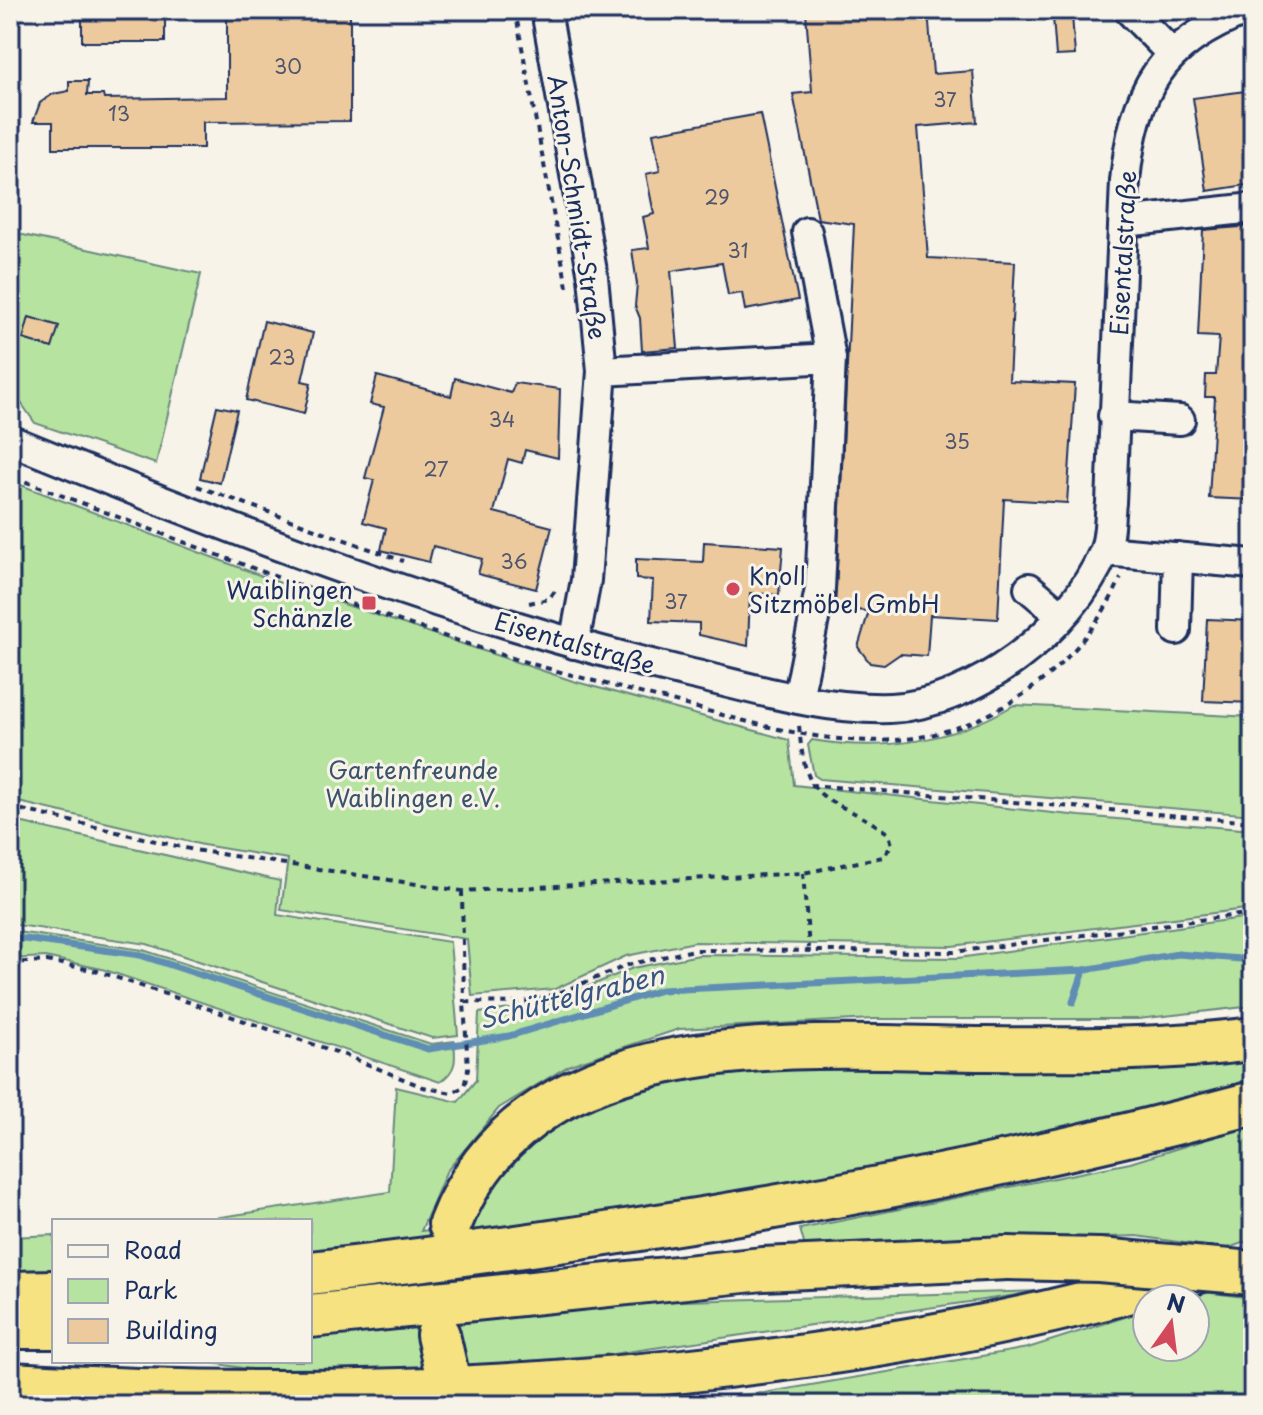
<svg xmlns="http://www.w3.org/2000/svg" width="1263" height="1415" viewBox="0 0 1263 1415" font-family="'Playpen Sans',sans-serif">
<rect width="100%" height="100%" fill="#f7f3e8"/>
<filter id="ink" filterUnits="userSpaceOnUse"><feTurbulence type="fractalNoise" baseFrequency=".0125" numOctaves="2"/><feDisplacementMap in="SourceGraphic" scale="16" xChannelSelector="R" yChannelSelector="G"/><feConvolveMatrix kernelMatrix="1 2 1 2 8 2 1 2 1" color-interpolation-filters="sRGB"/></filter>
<g filter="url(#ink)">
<path fill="#b7e3a0" stroke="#69897f" stroke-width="2" d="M14,233L201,274L156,464L35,423L17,397Z
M10,481L278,582L573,681L789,740L794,785L1080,816L1253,830V908L952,946L695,942L626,956L555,989L472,996L467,939L281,910L288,859L203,845L10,800Z
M1014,705L1253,717V815L820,779L814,775L808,745L812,740C882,752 952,742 1014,705Z
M10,820L280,881L277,915L450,942L458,1035L432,1038L147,944L10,924Z
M1249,917L1253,919V1006L1138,1019H873L679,1029L570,1065L499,1108L446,1172L421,1231L461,1226L517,1139L659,1074L1253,1050V1088C942,1165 626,1211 310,1258V1221H193L390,1192L396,1087L458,1102L476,1080L479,1013L519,1008L563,997L633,968L699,955L958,958Z
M10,931L143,950L431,1044L454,1041C456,1060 457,1070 440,1082L102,969L45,957L10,959Z
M1253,1125V1239L1226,1249L1137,1236L805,1247L800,1229L1130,1163Z
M54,1235V1276L10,1278V1237Z
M1044,1291L613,1354L465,1366L457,1321L648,1302Z
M1204,1292L1253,1298V1405H586L764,1393L1028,1348L1147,1310V1347H1195V1299H1181Z
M417,1326L424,1368L267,1372L200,1361H310V1337Z"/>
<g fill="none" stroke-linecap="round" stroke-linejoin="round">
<path stroke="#5e8db4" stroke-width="7" d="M10,937L140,955L428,1049L509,1036L661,990L1084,970L1178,954L1253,960
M1073,1002L1084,970"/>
</g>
<path fill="#ecca9d" stroke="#1b2f5e" stroke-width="2" d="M82,10H165V42H82Z
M227,10H350V121L203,122V148H53V122H33L40,103L53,94L69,91V81H88L87,95H103L104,99L227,97Z
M833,10H928L933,74L973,71L977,122L918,127L928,258L1015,262L1009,381L1075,384L1067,503L1004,499L998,619L930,615L927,656L900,654L884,665L870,663L858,647L869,611L835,609L854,224L818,219L793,94L812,92L806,12Z
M1072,15L1075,55L1056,56L1053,17Z
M1253,90V184L1207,191L1193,98Z
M760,114L798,300L745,310L742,293L728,295L722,263L671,271L678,348L642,351L640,318L635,306L637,284L632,250L649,248L643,217L654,214L646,174L660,171L653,133Z
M1253,226V500L1209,498L1215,397H1205L1206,375H1216L1219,337L1198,336L1203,230Z
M29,317L59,326L52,348L23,339Z
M264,321L313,333L302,381L311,383L304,414L246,400Z
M377,376L451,396L455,378L511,393L515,383L560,389L558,458L525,450L522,463L508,459L494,512L552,527L536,589L478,574L482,559L433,546L429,562L381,550L386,528L363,522L374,480L365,478L384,407L370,404Z
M217,406L237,410L220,483L200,478Z
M704,542L783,547L779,595L750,593L748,646L699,635V623L651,621L653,580L636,579V559L703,562Z
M1207,619L1253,621V703L1203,701Z"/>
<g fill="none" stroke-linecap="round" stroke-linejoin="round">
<defs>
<path id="minor" d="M546,10L593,277L602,371L586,580L574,644
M1129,10L1171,53
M1124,222L1253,208
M602,371L831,358
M1113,416L1180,420
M10,440C233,531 458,619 692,674C756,689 823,710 890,708C975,704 1071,630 1104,552C1110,538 1109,518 1111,503L1125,181C1134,89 1160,44 1248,10
M1105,551L1253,564
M1029,588L1062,616
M1176,630L1178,557
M798,699L820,589L831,358L807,232"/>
<path id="highway" d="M450,1224C530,1018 808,1047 987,1049C1075,1050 1165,1050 1253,1039
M310,1273C624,1237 948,1185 1253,1103
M10,1293L54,1292
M310,1316L763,1269L1007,1258
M10,1327H54
M438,1335L446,1370
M10,1384C235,1398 459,1394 683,1371C859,1352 1036,1323 1206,1269"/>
</defs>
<use href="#minor" stroke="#1b2f5e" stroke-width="34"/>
<use href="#highway" stroke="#1b2f5e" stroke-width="48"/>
<path stroke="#1b2f5e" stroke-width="4" stroke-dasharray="6 6" stroke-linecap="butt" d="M515,10L567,287
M10,399L22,417
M14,468L11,476C166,535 320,596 477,647C541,668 606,684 671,701C747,721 826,748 906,739C1000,728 1083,663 1121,578
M197,486L403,561
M529,603L549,599L558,587
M810,785L1253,822
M10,807L194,850L462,891L803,873L883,857L892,845L889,834C830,791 805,814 799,724
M803,873L809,948
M462,891L464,1002
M10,963L47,961L97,971L345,1055L423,1087L451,1093L464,1087L468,1069L464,1002L521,1003L556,994L631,964L694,950L954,952L1253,913"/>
<use href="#minor" stroke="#f7f3e8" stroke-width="28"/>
<use href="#highway" stroke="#f6e281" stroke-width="42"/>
<defs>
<path id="highway-bridge" d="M1007,1258L1099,1260L1253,1273"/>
</defs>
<use href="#highway-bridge" stroke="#1b2f5e" stroke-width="48" stroke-linecap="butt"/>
<use href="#highway-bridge" stroke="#f6e281" stroke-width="42"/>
</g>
</g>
<g fill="#d1495b" stroke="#f7f3e8" stroke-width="3">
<circle cx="733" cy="589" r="8"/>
<rect x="361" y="595" width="16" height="16" rx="4"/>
</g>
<g text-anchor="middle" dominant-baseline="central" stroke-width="6" stroke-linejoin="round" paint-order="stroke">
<g font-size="20" fill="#4f566e">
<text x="288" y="66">30</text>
<text x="945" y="99">37</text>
<text x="119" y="113">13</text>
<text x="717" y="197">29</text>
<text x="738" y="250">31</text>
<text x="282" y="357">23</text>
<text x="502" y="419">34</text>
<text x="957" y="441">35</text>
<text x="436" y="469">27</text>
<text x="514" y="561">36</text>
<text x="676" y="601">37</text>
</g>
<g font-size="24" fill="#1b2f5e" stroke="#f7f3e8">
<text transform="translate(578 207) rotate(81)">Anton-Schmidt-Straße</text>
<text transform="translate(1122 253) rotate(-87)">Eisentalstraße</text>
<text transform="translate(575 642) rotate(16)">Eisentalstraße</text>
</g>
<g font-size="24" fill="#1b2f5e" stroke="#f7f3e8" text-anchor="start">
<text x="749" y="575">Knoll<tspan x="749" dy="28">Sitzmöbel GmbH</tspan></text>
<text x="353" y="589" text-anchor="end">Waiblingen<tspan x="353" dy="28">Schänzle</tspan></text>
</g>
<g font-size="24" fill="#3a536b" stroke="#f7f3e8">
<text x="413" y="769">Gartenfreunde<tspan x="413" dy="28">Waiblingen e.V.</tspan></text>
</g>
<g font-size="26" font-style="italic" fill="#375682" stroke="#f7f3e8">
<text transform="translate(571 996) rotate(-14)">Schüttelgraben</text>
</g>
</g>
<rect width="1263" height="1415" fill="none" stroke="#f7f3e8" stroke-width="40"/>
<rect x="20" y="20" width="1223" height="1375" fill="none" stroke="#1b2f5e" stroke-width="3" filter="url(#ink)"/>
<rect x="52" y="1219" width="260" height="144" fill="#f7f3e8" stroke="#9fa5b1" stroke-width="2"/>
<rect x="68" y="1245" width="40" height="12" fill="#f7f3e8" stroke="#9fa5b1" stroke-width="2"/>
<text x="124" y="1259" font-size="24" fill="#1b2f5e">Road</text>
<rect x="68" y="1279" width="40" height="24" fill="#b7e3a0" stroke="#9fa5b1" stroke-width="2"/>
<text x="124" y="1299" font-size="24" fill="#1b2f5e">Park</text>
<rect x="68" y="1319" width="40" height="24" fill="#ecca9d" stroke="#9fa5b1" stroke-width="2"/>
<text x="124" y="1339" font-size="24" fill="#1b2f5e">Building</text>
<g transform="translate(1171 1323) rotate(14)"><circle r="38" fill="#f7f3e8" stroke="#9fa5b1" stroke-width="2"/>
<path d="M0-6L14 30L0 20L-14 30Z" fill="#d1495b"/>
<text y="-12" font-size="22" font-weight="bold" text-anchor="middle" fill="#1b2f5e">N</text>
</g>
</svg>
